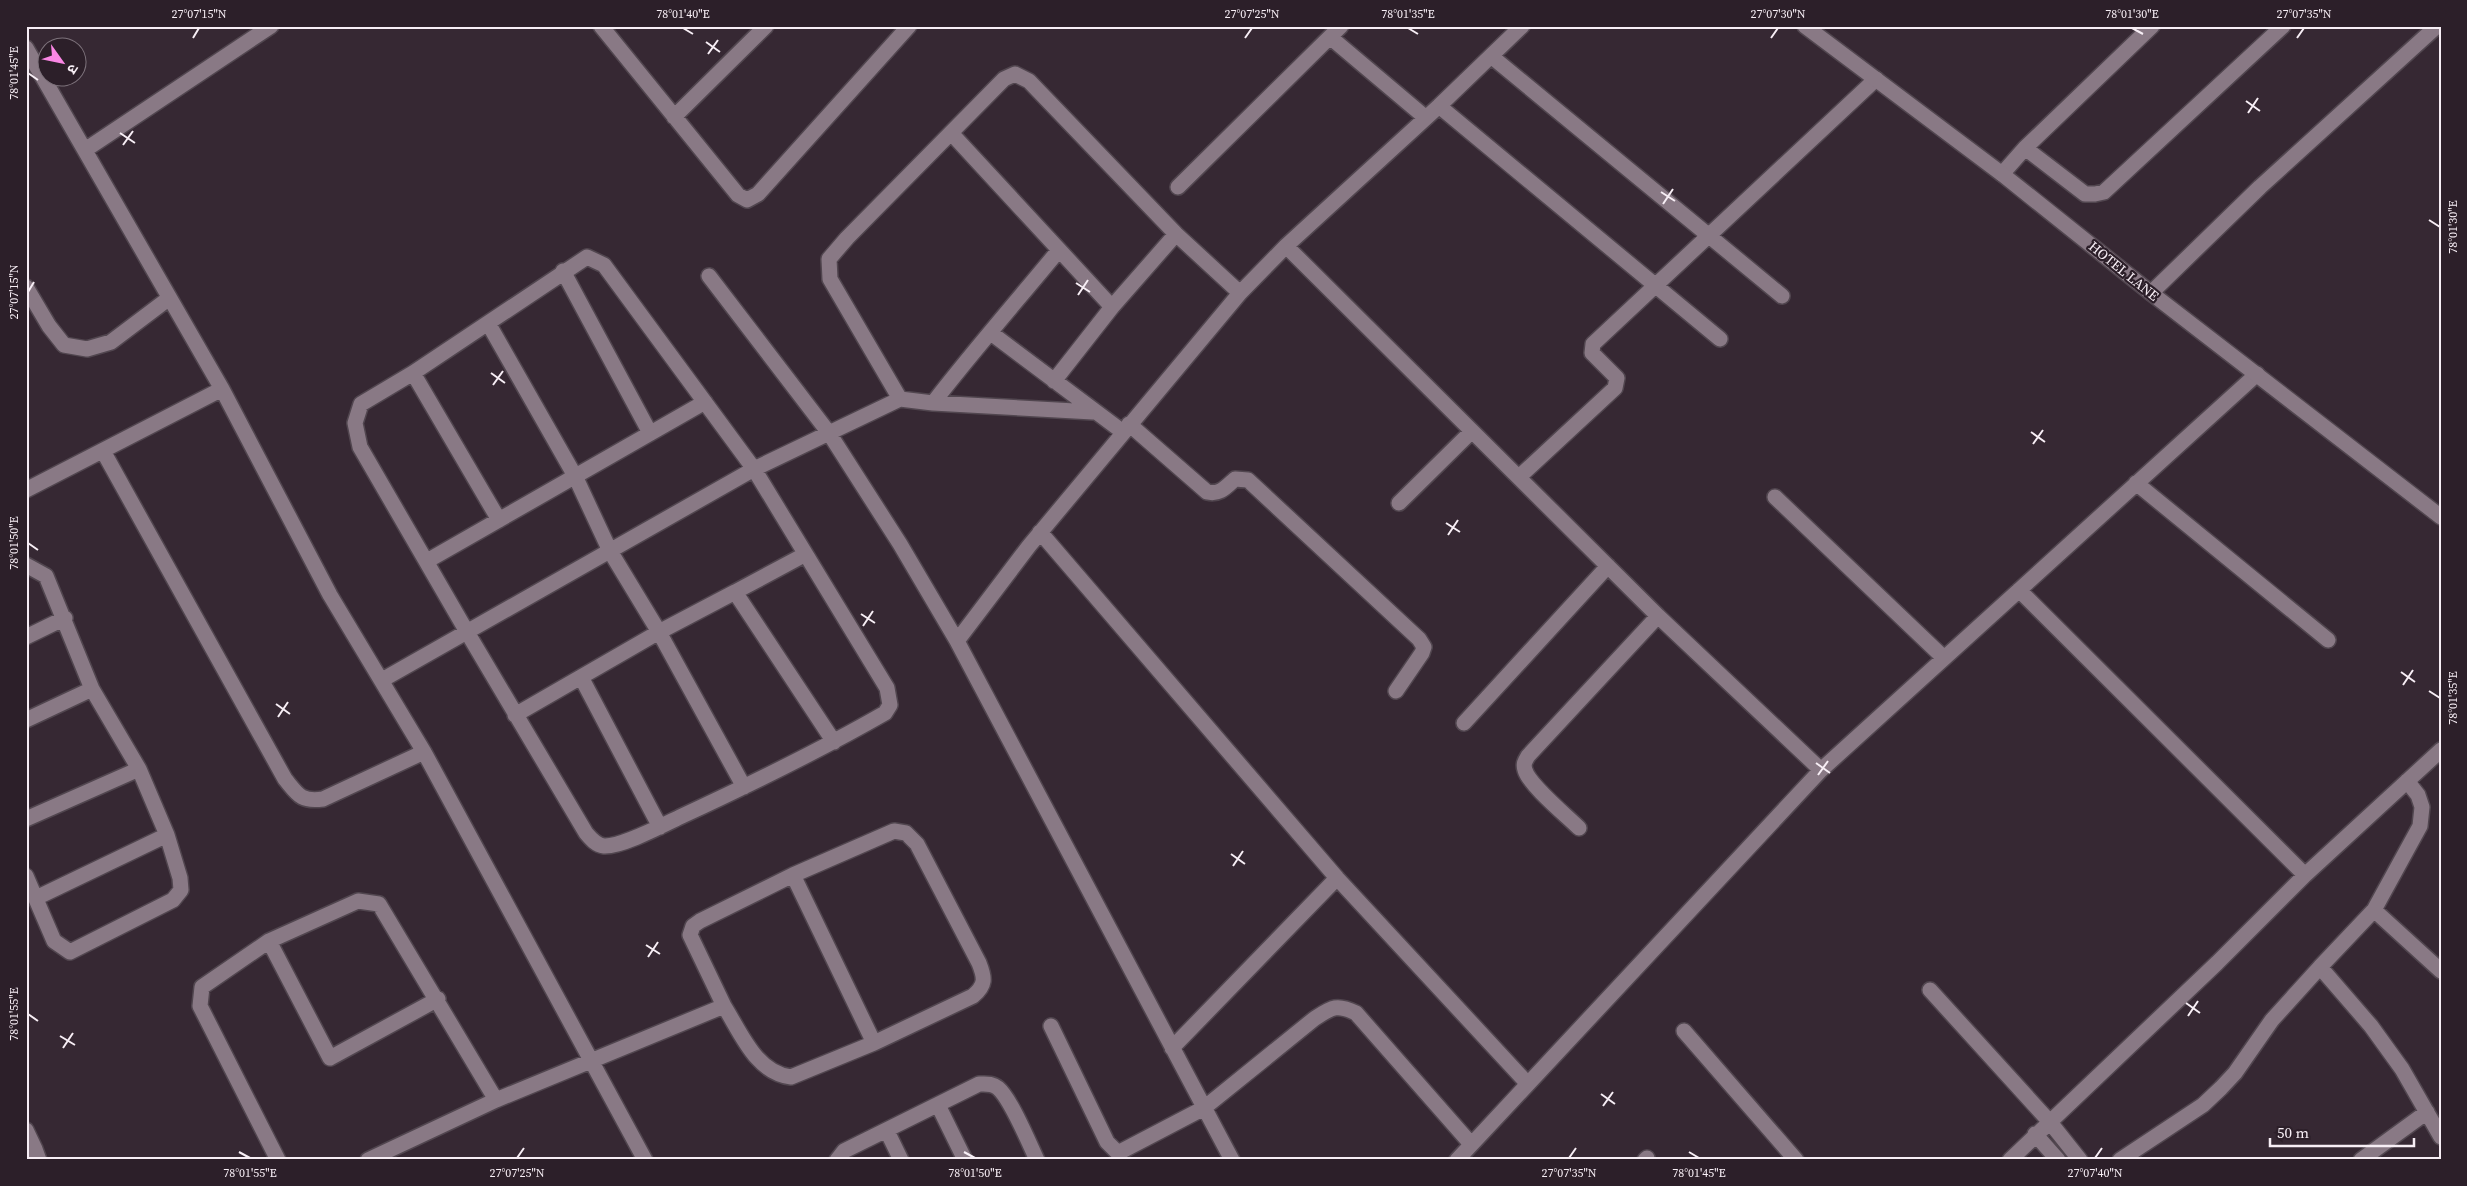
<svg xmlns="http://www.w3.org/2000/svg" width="2467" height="1186" viewBox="0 0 2467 1186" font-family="'Source Serif 4','Noto Sans Devanagari',serif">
<rect width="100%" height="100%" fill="#362833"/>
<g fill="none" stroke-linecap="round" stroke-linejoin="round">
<defs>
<path id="street" d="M601,26L738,195L747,200L758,194L909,26
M1330,37L1426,118
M26,48L222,389L330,595L424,752L645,1160
M1491,56L1782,296
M1439,106L1720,339
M674,117L766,26
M952,134L1112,307
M2025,148L2085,194H2095L2104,192L2283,26
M85,150L271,26
M2002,174L2025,148L2152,26
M1178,187L1341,26
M1286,246L1658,616L1821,770
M587,257L604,265L754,469L887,688L890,705L885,713C819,751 751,784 682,816C665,824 622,847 604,846C596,845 591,839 586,833L467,632L360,447L355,423L361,404L413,373Z
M563,271L650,433
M709,276L829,433L900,399L830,279L829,259L847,238L1004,79L1015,74L1029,81L1176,234L1240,293
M26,287L49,326L64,345L87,349L111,342L168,299
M2151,293L2260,187L2437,26
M488,323L575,476L610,551L659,632L744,787
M991,333L1123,432
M413,373L499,520
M1054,381L1112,307L1176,234
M900,399L933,403L1093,412
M933,403C973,351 1017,301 1059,250
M1129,424L1207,492C1220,495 1226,487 1235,479L1248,480L1419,639L1424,647L1422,653L1396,691
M103,451L285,779C298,795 301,802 323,799L424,752
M1519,477L1615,388L1617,378L1592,353L1593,344L1876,79
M2136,483L2328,640
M26,490L222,389
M1775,497L1944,658
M1399,503L1472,431
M1040,532L1337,878L1527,1083
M804,555L735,592L834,742
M427,561L705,402
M26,565L46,576L92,689L139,769L167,835L180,878L181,890L173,900L70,952L54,941L26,876
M2019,590L2305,875
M26,637L65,618
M957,641L1029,546L1240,293L1286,246L1439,106L1522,26
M581,677L660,827
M382,680L754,469L829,433L900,544L957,641L1232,1160
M515,715L659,632L735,592
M26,720L92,689
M1464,723L1608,566
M2407,781L2418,795L2422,807L2420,826L2374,910L2320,967L2371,1026L2402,1069L2441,1137
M26,819L139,769
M1579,828C1567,816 1529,785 1525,770C1523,764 1525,761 1528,756L1658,616
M793,875L874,1043
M36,898L167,835
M2374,910L2441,971
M269,941L330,1058L438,999
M1930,990L2049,1121L2080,1160
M1051,1026L1107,1142L1118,1153L1204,1108L1314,1019C1331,1008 1336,1003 1356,1013L1471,1144
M1684,1031L1796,1160
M1172,1048L1337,878
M938,1105L965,1160
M26,1130L35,1149
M887,1131L901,1160
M2035,1134L2058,1160
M26,1153L35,1149L39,1160
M278,1160L200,1006L202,987L269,941L358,901L379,904L496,1100
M368,1160L496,1100L724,1006C741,1033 756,1073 791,1077L874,1043L973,996C986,985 985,978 979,963L917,844L906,833L894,831L793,875L700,921L693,926L690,935L724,1006
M837,1160L844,1151L979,1084C986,1084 992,1083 998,1088C1011,1099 1029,1143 1037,1160
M1457,1160L1821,770L2257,374
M1645,1160L1647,1158
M2010,1160L2217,963L2305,875L2441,750
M2120,1160L2203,1105L2221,1088L2235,1073L2272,1020L2320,967
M2361,1160L2427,1112"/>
<path id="secondary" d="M1805,26L2002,174L2151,293L2441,517"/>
</defs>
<use href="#street" stroke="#51464f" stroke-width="18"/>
<use href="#secondary" stroke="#51464f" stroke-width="18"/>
<use href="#street" stroke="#897985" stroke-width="15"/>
<use href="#secondary" stroke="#897985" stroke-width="15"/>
</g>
<path fill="none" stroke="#f7eef5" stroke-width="2" d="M683,28L693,34M1408,28L1418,34M2132,28L2143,34M193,38L199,28M1245,38L1252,28M1771,38L1778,28M2297,38L2304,28M706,42L720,52M708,54L718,40M28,73L38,80M2246,101L2260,111M2248,113L2258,98M120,133L135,143M123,145L133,131M1661,192L1675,201M1663,204L1673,189M2429,220L2440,227M1076,283L1090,292M28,292L34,282M1078,295L1088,280M491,373L505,383M493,385L503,371M2031,432L2045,442M2033,444L2043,430M1446,523L1460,532M1448,535L1458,520M28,543L38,550M861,614L875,623M863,626L873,611M2401,672L2415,682M2403,685L2413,670M2429,691L2440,698M276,704L290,714M278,717L288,702M1816,763L1830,773M1818,775L1828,761M1231,854L1245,864M1233,866L1243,851M646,945L660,954M648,957L658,942M2186,1003L2200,1013M28,1014L38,1021M2188,1016L2198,1001M60,1036L75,1045M63,1048L73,1033M1601,1094L1615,1104M1603,1106L1613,1092M239,1152L250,1158M964,1152L975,1158M1689,1152L1699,1158M517,1158L524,1148M1569,1158L1576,1148M2095,1158L2102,1148"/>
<g text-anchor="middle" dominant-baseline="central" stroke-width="4.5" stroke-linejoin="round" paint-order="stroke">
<g font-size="14" fill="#f7eef5" stroke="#2c1f29">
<text transform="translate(2124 271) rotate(39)">HOTEL LANE</text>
</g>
</g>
<rect width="2467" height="1186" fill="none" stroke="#2c1f29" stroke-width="55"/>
<g transform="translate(62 62) rotate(123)"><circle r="24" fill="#2c1f29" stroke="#7d727b"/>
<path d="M0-4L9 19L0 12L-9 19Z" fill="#fb87e5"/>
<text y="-8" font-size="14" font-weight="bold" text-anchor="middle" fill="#f7eef5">उ</text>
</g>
<path d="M2270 1138v8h144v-8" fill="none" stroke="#f7eef5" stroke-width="2.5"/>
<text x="2277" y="1138" font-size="15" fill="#f7eef5" stroke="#2c1f29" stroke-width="4" paint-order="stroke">50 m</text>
<rect x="28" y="28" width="2412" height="1130" fill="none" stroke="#f7eef5" stroke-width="2"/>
<g font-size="12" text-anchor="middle" fill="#f7eef5">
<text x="199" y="18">27°07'15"N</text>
<text x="683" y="18">78°01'40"E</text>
<text x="1252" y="18">27°07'25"N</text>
<text x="1408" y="18">78°01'35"E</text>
<text x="1778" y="18">27°07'30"N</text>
<text x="2132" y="18">78°01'30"E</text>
<text x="2304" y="18">27°07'35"N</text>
<text transform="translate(14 73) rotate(-90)" y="4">78°01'45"E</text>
<text transform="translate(2453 227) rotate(-90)" y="4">78°01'30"E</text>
<text transform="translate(14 292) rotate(-90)" y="4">27°07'15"N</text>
<text transform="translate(14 543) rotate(-90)" y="4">78°01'50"E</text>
<text transform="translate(2453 698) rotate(-90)" y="4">78°01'35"E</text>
<text transform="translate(14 1014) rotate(-90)" y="4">78°01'55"E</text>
<text x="250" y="1177">78°01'55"E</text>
<text x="517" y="1177">27°07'25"N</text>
<text x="975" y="1177">78°01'50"E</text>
<text x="1569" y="1177">27°07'35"N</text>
<text x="1699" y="1177">78°01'45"E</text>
<text x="2095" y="1177">27°07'40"N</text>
</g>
</svg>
